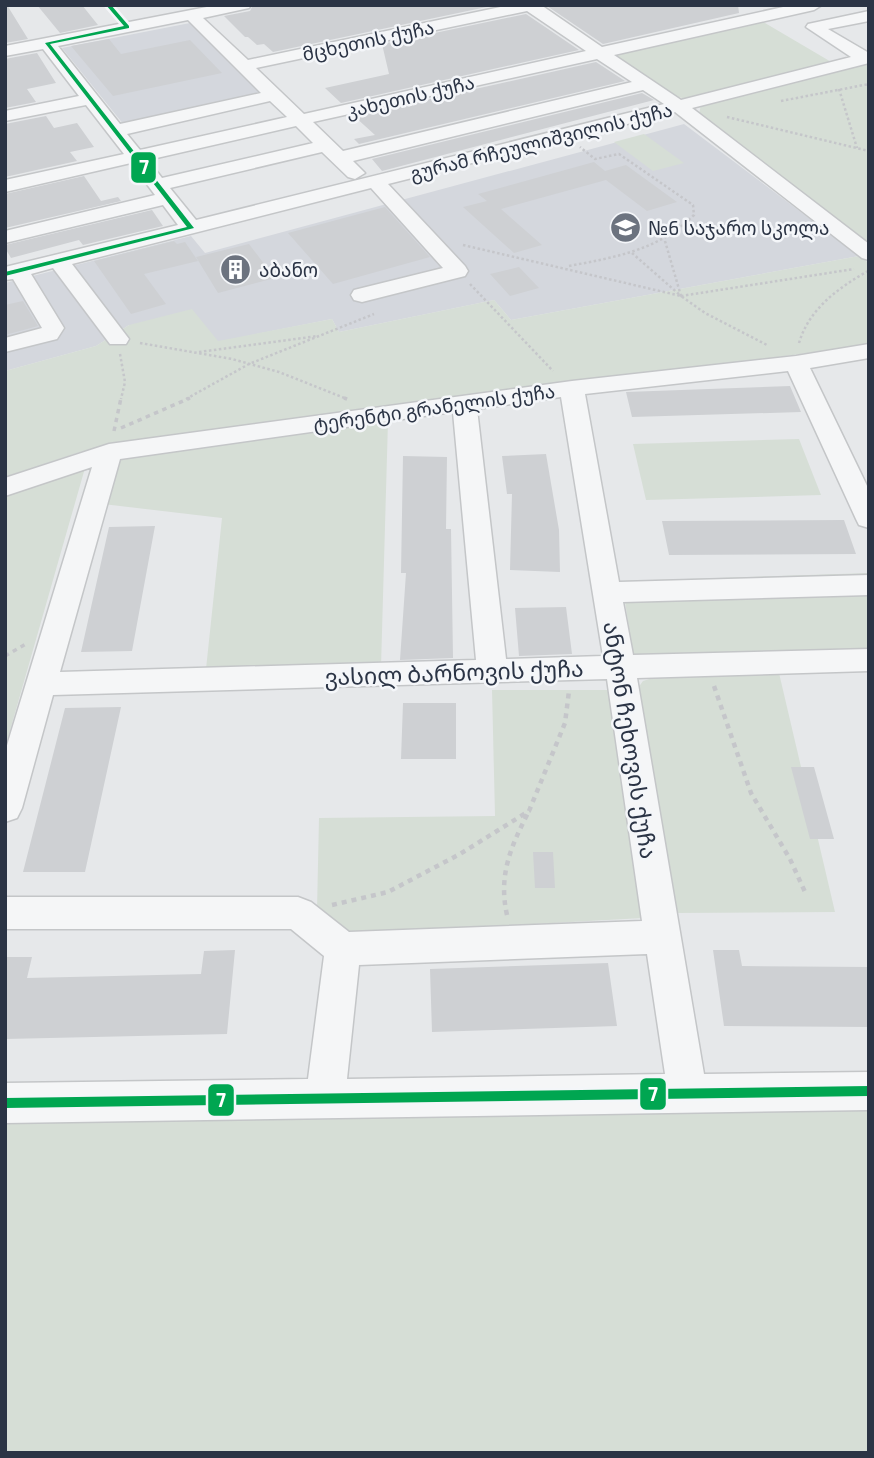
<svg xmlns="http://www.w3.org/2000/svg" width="874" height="1458" viewBox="0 0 874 1458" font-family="'Exo 2','Noto Sans Georgian',sans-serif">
<rect width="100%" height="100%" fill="#e6e8ea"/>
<path fill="#d4d7dd" d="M190,23L262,93L124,125L62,48Z
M684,124L859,256L511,320L494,300L339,332L332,319L217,342L129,325L96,346L5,371V283L191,236L205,253Z"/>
<path fill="#d6ded6" d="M760,20L833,63L686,99L675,96L613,56L615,52Z
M869,62V243L699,115L701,104Z
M644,134L684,163L653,171L614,142Z
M859,256L869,263V345L126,442L80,452L5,477V371L96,346L129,325L192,309L218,341L332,319L339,332L494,300L511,320Z
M388,421L381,667L206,669L222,518L103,504L118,457Z
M799,439L821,495L646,500L633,444Z
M85,468L5,748V497Z
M869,573V649L633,656L622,581Z
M779,673L835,912L673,913L635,692L643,681L656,677Z
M492,690H608L643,918L353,934L317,910L319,818L495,816Z
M869,1107V1453H5V1124Z"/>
<path fill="#ced0d3" d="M5,5H7L28,39L5,43Z
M37,5H82L98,25L60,33Z
M253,5H496L273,52L264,44L257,45L248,37H245L224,16L250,11Z
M738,5L739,13L603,44L547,6Z
M526,14L579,50L341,103L325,88L389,74L382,44Z
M109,39L121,54L190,40L222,73L113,96L71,46Z
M37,53L56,83L27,89L36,102L5,108V59Z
M596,62L625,81L359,144L354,139L375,135L354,116Z
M642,93L654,100L382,171L372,159Z
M46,116L54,128L77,123L94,147L70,152L77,161L5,177V124Z
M594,162L605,171L626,165L677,202L647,211L606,180L501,209L542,245L514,253L463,207L487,201L478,194Z
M84,176L101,201L118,197L121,201L5,228V194Z
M385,207L430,257L333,284L288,233Z
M152,210L163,226L83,245L79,240L11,258L5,248V245Z
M174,241L177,244L185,242L198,261L144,274L166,304L131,314L94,261Z
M249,244L275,278L218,293L196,257Z
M519,267L539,288L510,296L490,274Z
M23,301L38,326L5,335V305Z
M790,386L801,412L632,417L626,392Z
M546,454L559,530L560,572L510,570L512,494H507L502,456Z
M403,456L447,457L446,529H451L453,658L400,660L406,573H401Z
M844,520L856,554L669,555L662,521Z
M155,526L132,651L81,652L109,527Z
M566,607L572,654L519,656L515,608Z
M403,703H456V759H401Z
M121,707L85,872H23L65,708Z
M791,767H814L834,839H810Z
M533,852H553L555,888H535Z
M235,950L227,1034L5,1039V957H32L27,978L201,974L204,951Z
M713,950H739L742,966L869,967V1027L724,1026Z
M608,963L617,1026L432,1032L430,969Z"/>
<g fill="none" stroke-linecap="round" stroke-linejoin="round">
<defs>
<path id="minor" d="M217,5H251L249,8L203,18L248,60L510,5H541L602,47L792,5H822L814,10L614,55L681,100L851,57L806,27L808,24L869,11V21L828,29L869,53V63L692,108L869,244V260L862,258L675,112L388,184L465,266L468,271L465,276L362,302L354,300L351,295L354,290L443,268L371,188L72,264L129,339L126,344H110L53,268L31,274L64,328L57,339L5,352V338L42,328L13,279L5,280V267L178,225L163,205L5,243V231L155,195L131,163L5,192V180L124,154L86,105L5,121V111L79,96L43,49L5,56V46ZM527,11L586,51L304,114L256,68ZM188,20L261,93L120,124L58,46ZM597,59L632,82L343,151L313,122ZM643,90L664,104L196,220L170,188L322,152L348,177L355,179L365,173L353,161ZM270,101L287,117L140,150L127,134ZM296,126L313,143L162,178L148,160Z
M869,344V358L810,368L869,490V528L859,525L856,519L788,371L585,394L619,582L869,575V595L623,602L633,655L869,649V671L637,678L704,1074L869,1072V1110L5,1123V1083L308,1079L324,956L291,929H5V897H298L311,902L349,932L642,921L607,679L53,695L22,808L17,818L5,822V752L92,467L5,496V478L109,444L572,381L796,356ZM561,397L603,656L506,659L477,409ZM453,412L476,660L60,672L120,459ZM647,954L665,1074L347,1079L359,965Z"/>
</defs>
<use href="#minor" stroke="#c4c6c8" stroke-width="3"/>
<path stroke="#c5c6ca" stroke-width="2.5" stroke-dasharray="2.5 2.5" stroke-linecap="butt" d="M839,89L857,148
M781,101L869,84
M727,117L869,151
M463,245L681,296L705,313L767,345
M632,253L681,296L665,241
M569,266C616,257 659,250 694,215L693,205L619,154L595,159L580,147
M470,284L553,371
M681,296L854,269
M140,343L232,359L279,372L347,399
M799,343C809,309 838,288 868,271
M199,352L318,336
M120,354L125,382L121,399
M186,399L249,364L374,314"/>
<path stroke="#c5c6ca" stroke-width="3.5" stroke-dasharray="4.5 4.5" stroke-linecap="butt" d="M344,398L347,399
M121,428L190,398
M114,431L121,398
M5,656L26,644"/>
<path stroke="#c5c6ca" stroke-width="4.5" stroke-dasharray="5 5" stroke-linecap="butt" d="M714,686L751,793L790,859L805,892
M332,905L388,892L460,854L529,811L565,723L569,691
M507,915C498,875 511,846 529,811"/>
<use href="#minor" fill="#f5f6f7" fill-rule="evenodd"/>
<defs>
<path id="bus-1" d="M106,5H111L129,26V28L50,44L194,228L5,276V272L187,227L45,43L124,26Z
M869,1086V1096L5,1108V1098Z"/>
</defs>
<use href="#bus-1" stroke="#f4f6f9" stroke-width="5"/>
<use href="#bus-1" fill="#00a651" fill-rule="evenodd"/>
</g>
<defs>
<symbol id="school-disc" viewBox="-11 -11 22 22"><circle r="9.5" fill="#6c737f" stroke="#f4f6f9"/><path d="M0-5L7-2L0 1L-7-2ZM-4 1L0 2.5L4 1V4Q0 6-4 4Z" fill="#fff"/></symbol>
<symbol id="building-disc" viewBox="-11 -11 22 22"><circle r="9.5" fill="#6c737f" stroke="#f4f6f9"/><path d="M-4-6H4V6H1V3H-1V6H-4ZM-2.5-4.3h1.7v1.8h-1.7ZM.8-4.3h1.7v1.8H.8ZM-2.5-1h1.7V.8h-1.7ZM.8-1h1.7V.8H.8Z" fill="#fff"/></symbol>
</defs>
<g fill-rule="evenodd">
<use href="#school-disc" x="608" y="210" width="35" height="35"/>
<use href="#building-disc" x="218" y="252" width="35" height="35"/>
</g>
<g text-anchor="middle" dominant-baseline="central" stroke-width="5" stroke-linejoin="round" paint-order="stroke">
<g font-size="19" fill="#2b3445" stroke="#f4f6f9">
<text transform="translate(368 40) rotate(-12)">მცხეთის ქუჩა</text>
<text transform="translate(410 96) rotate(-13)">კახეთის ქუჩა</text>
<text transform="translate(541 141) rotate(-14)">გურამ რჩეულიშვილის ქუჩა</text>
<text transform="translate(434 407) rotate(-8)">ტერენტი გრანელის ქუჩა</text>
</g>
<g font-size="19" fill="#2b3445" stroke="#f4f6f9" text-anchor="start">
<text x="648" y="227">№6 საჯარო სკოლა</text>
<text x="259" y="269">აბანო</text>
</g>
<g font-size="23" fill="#2b3445" stroke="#f4f6f9">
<text transform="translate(454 672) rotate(-2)">ვასილ ბარნოვის ქუჩა</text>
<text transform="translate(631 740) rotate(81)">ანტონ ჩეხოვის ქუჩა</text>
</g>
</g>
<g stroke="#f4f6f9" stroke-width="2.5">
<rect x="130" y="151" width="27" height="33" rx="7" fill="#00a651"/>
<rect x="639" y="1077" width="28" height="34" rx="7" fill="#00a651"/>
<rect x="207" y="1083" width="28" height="34" rx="7" fill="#00a651"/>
</g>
<g font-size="19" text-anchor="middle" font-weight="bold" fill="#fff">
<text x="144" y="174">7</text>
<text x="653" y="1101">7</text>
<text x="221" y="1107">7</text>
</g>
<rect width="874" height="1458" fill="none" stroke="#2b3445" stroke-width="14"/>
</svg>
